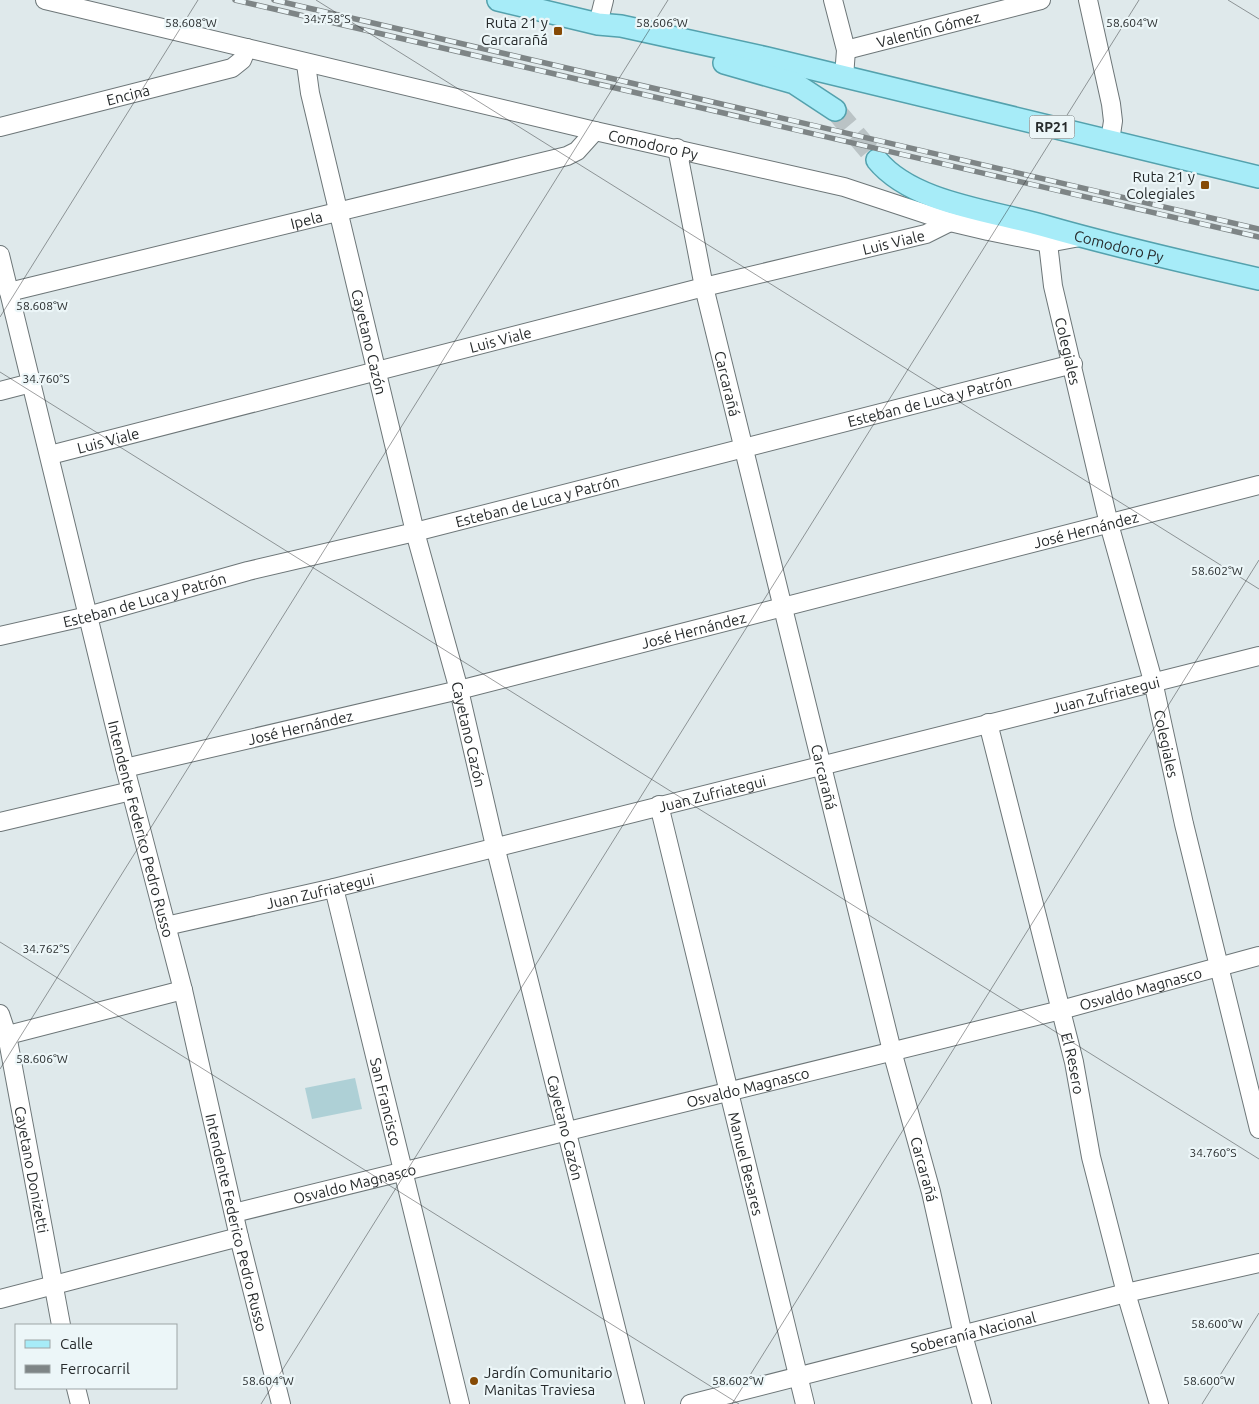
<svg xmlns="http://www.w3.org/2000/svg" width="1259" height="1404" viewBox="0 0 1259 1404" font-family="Ubuntu,sans-serif">
<rect width="100%" height="100%" fill="#dfe9eb"/>
<path fill="#aed0d6" d="M355,1078L362,1109L312,1119L305,1088Z"/>
<g fill="none" stroke-linecap="round" stroke-linejoin="round">
<path stroke="#bac3c5" stroke-width="21" stroke-dasharray="21 11" stroke-linecap="butt" d="M835,110L877,160"/>
<defs>
<g id="minor">
<path id="s1" d="M45,0L595,131L844,187L950,222L988,231L1048,243L1080,237"/>
<path d="M833,0L846,50L844,77"/>
<path d="M1088,0L1111,104L1113,121L1110,141"/>
<path d="M598,24L604,0"/>
<path id="s2" d="M846,50L1041,0"/>
<path id="s3" d="M306,64L310,93L415,532L459,690L495,846L635,1404"/>
<path id="s4" d="M0,127L232,68L242,60L247,48"/>
<path id="s5" d="M677,148L704,287L892,1051L931,1192L963,1335L982,1404"/>
<path id="s6" d="M1048,243L1053,286L1109,524L1153,681L1184,824L1259,1129"/>
<path id="s7" d="M0,255L125,768L183,990L239,1237L281,1404"/>
<path id="s8" d="M9,292L567,156L577,151L595,131"/>
<path d="M0,391L31,383"/>
<path id="s9" d="M50,455L704,287L926,234L950,222"/>
<path id="s10" d="M0,636L88,616L248,571L415,532L1073,364"/>
<path id="s11" d="M988,723L1074,1062L1091,1157L1126,1293L1159,1404"/>
<path id="s12" d="M125,768L459,690L1259,485"/>
<path id="s13" d="M659,805L805,1404"/>
<path d="M0,822L131,791"/>
<path id="s14" d="M334,888L460,1404"/>
<path id="s15" d="M166,926L334,888L1259,656"/>
<path id="s16" d="M0,1014L7,1035L61,1325"/>
<path d="M0,1037L183,990"/>
<path id="s17" d="M234,1213L1061,1010L1259,956"/>
<path d="M0,1299L239,1237"/>
<path d="M76,1388L80,1404"/>
<path id="s18" d="M690,1404L1126,1293L1259,1263"/>
</g>
<g id="major">
<path d="M498,0L598,24L621,26L767,58L1259,177"/>
<path d="M724,63L794,83L835,110"/>
<path id="s19" d="M877,160C913,204 995,211 1048,227C1118,247 1188,263 1259,279"/>
</g>
</defs>
<use href="#minor" stroke="#6d7678" stroke-width="20"/>
<use href="#major" stroke="#54a1ad" stroke-width="24"/>
<use href="#minor" stroke="#fff" stroke-width="18"/>
<use href="#major" stroke="#a7ecf8" stroke-width="21"/>
<defs>
<path id="rail" d="M235,0L1259,237
M274,0L1259,229"/>
</defs>
<use href="#rail" stroke="#7e8586" stroke-width="5.5"/>
<use href="#rail" stroke="#ecf6f8" stroke-width="4" stroke-dasharray="11" stroke-linecap="butt"/>
</g>
<path fill="none" stroke="#272b2c" stroke-width="1" stroke-opacity="0.45" d="M316,0L1259,589M1228,0L1259,19M0,317L198,0M0,372L1259,1159M0,942L739,1404M0,1069L668,0M261,1404L1139,0M732,1404L1259,560M1202,1404L1259,1313"/>
<g fill="#864a05" stroke="#ecf6f8" stroke-width="2">
<rect x="553" y="26" width="10" height="10" rx="2.5"/>
<rect x="1200" y="180" width="10" height="10" rx="2.5"/>
<circle cx="474" cy="1381" r="5"/>
</g>
<g text-anchor="middle" dominant-baseline="central" stroke-width="4.5" stroke-linejoin="round" paint-order="stroke">
<rect fill="#ecf6f8" stroke="#626869" stroke-width="1" x="1029.5" y="115.5" width="45" height="23" rx="4"/>
<g font-size="14" font-weight="bold" fill="#272b2c">
<text x="1052" y="127">RP21</text>
</g>
<g font-size="15" fill="#272b2c" stroke="#ecf6f8" text-anchor="end">
<text x="548" y="22">Ruta 21 y<tspan x="548" dy="17">Carcarañá</tspan></text>
<text x="1195" y="176">Ruta 21 y<tspan x="1195" dy="17">Colegiales</tspan></text>
<text x="484" y="1372" text-anchor="start">Jardín Comunitario<tspan x="484" dy="17">Manitas Traviesa</tspan></text>
</g>
<g font-size="15" fill="#272b2c" stroke="#ecf6f8">
<text stroke="none"><textPath href="#s2" startOffset="85">Valentín Gómez</textPath></text>
<text stroke="none"><textPath href="#s4" startOffset="132">Encina</textPath></text>
<text stroke="none"><textPath href="#s1" startOffset="625">Comodoro Py</textPath></text>
<text stroke="none"><textPath href="#s8" startOffset="306">Ipela</textPath></text>
<text stroke="none"><textPath href="#s9" startOffset="870">Luis Viale</textPath></text>
<text stroke="none"><textPath href="#s19" startOffset="260">Comodoro Py</textPath></text>
<text stroke="none"><textPath href="#s9" startOffset="465">Luis Viale</textPath></text>
<text stroke="none"><textPath href="#s3" startOffset="285">Cayetano Cazón</textPath></text>
<text stroke="none"><textPath href="#s6" startOffset="110">Colegiales</textPath></text>
<text stroke="none"><textPath href="#s5" startOffset="241">Carcarañá</textPath></text>
<text stroke="none"><textPath href="#s10" startOffset="959">Esteban de Luca y Patrón</textPath></text>
<text stroke="none"><textPath href="#s9" startOffset="60">Luis Viale</textPath></text>
<text stroke="none"><textPath href="#s10" startOffset="554">Esteban de Luca y Patrón</textPath></text>
<text stroke="none"><textPath href="#s12" startOffset="990">José Hernández</textPath></text>
<text stroke="none"><textPath href="#s10" startOffset="149">Esteban de Luca y Patrón</textPath></text>
<text stroke="none"><textPath href="#s12" startOffset="585">José Hernández</textPath></text>
<text stroke="none"><textPath href="#s15" startOffset="968">Juan Zufriategui</textPath></text>
<text stroke="none"><textPath href="#s12" startOffset="180">José Hernández</textPath></text>
<text stroke="none"><textPath href="#s3" startOffset="690">Cayetano Cazón</textPath></text>
<text stroke="none"><textPath href="#s6" startOffset="515">Colegiales</textPath></text>
<text stroke="none"><textPath href="#s5" startOffset="646">Carcarañá</textPath></text>
<text stroke="none"><textPath href="#s15" startOffset="562">Juan Zufriategui</textPath></text>
<text stroke="none"><textPath href="#s7" startOffset="591">Intendente Federico Pedro Russo</textPath></text>
<text stroke="none"><textPath href="#s15" startOffset="158">Juan Zufriategui</textPath></text>
<text stroke="none"><textPath href="#s17" startOffset="934">Osvaldo Magnasco</textPath></text>
<text stroke="none"><textPath href="#s11" startOffset="351">El Resero</textPath></text>
<text stroke="none"><textPath href="#s17" startOffset="529">Osvaldo Magnasco</textPath></text>
<text stroke="none"><textPath href="#s14" startOffset="220">San Francisco</textPath></text>
<text stroke="none"><textPath href="#s3" startOffset="1095">Cayetano Cazón</textPath></text>
<text stroke="none"><textPath href="#s13" startOffset="369">Manuel Besares</textPath></text>
<text stroke="none"><textPath href="#s16" startOffset="159">Cayetano Donizetti</textPath></text>
<text stroke="none"><textPath href="#s5" startOffset="1051">Carcarañá</textPath></text>
<text stroke="none"><textPath href="#s17" startOffset="124">Osvaldo Magnasco</textPath></text>
<text stroke="none"><textPath href="#s7" startOffset="996">Intendente Federico Pedro Russo</textPath></text>
<text stroke="none"><textPath href="#s18" startOffset="292">Soberanía Nacional</textPath></text>
</g>
</g>
<g font-size="12" text-anchor="middle" fill="#272b2c" stroke="#ecf6f8" stroke-width="4.5" stroke-linejoin="round" paint-order="stroke">
<text x="327" y="23">34.758°S</text>
<text x="191" y="27">58.608°W</text>
<text x="662" y="27">58.606°W</text>
<text x="1132" y="27">58.604°W</text>
<text x="42" y="310">58.608°W</text>
<text x="46" y="383">34.760°S</text>
<text x="1217" y="575">58.602°W</text>
<text x="46" y="953">34.762°S</text>
<text x="42" y="1063">58.606°W</text>
<text x="1213" y="1157">34.760°S</text>
<text x="1217" y="1328">58.600°W</text>
<text x="268" y="1385">58.604°W</text>
<text x="738" y="1385">58.602°W</text>
<text x="1209" y="1385">58.600°W</text>
</g>
<rect x="15" y="1324" width="162" height="65" fill="#ecf6f8" stroke="#9da5a6"/>
<rect x="25" y="1340" width="25" height="8" fill="#a7ecf8" stroke="#9da5a6"/>
<text x="60" y="1349" font-size="15" fill="#272b2c">Calle</text>
<rect x="25" y="1365" width="25" height="8" fill="#7e8586" stroke="#9da5a6"/>
<text x="60" y="1374" font-size="15" fill="#272b2c">Ferrocarril</text>
</svg>
